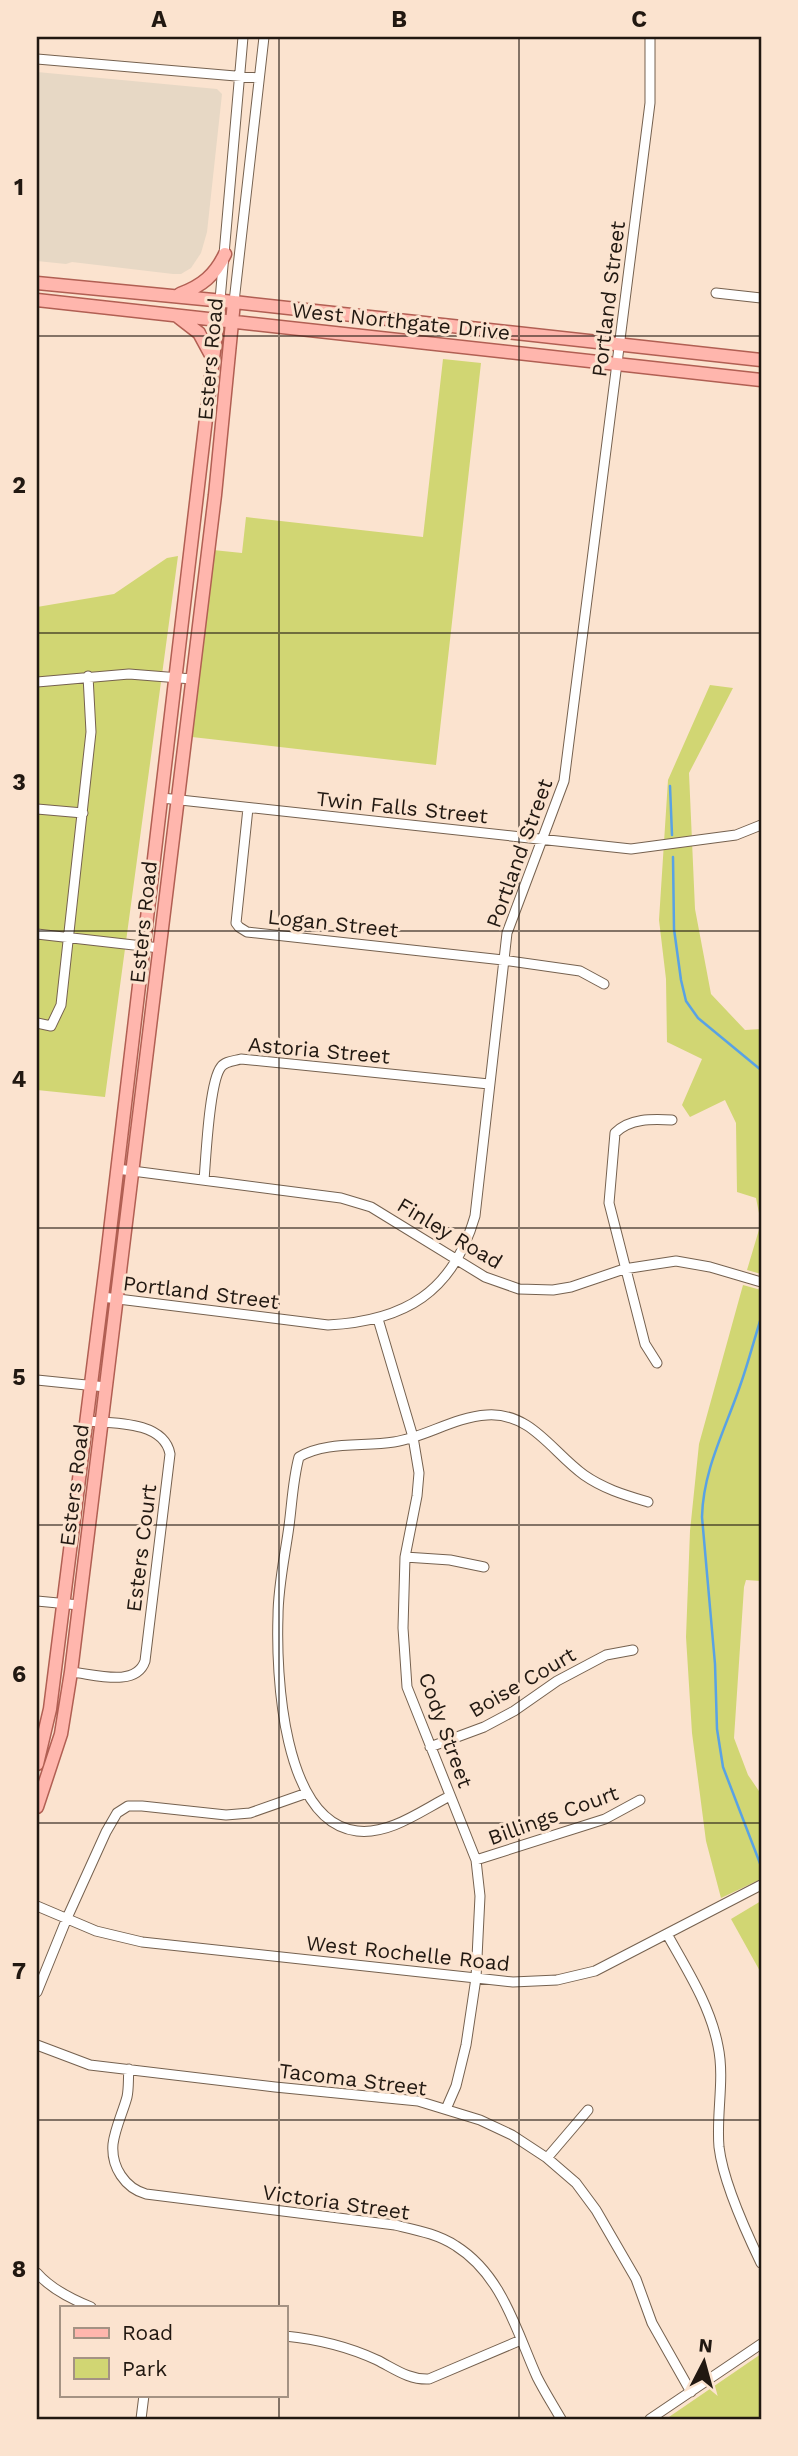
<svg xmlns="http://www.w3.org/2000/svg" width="798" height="2456" viewBox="0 0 798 2456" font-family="'Work Sans',sans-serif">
<rect width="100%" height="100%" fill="#fbe3cf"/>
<path fill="#e7d8c5" d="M37,72L217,89L222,94L207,232L201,253L191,268L181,274H173L72,262L66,264L37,261Z"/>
<path fill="#d1d673" d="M443,359L481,363L436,765L192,737L213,550L242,553L246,517L423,537Z
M178,556L105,1097L37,1090V607L114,594L167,558Z
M710,685L733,688L689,773L695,909L711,994L745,1030L761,1029V1274L747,1270L761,1223L756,1198L737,1192L736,1123L725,1100L690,1117L682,1105L702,1059L667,1042L666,979L659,920L668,780Z
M743,1285L761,1290V1581L746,1580L744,1587L734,1738L748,1775L761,1794V1879L721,1898L706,1841L692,1733L686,1637L690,1531L699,1444Z
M761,1901V1973L731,1919Z
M761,2354V2419H666Z"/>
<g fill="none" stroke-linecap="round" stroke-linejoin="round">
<path stroke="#59a2e4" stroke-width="2.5" d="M670,786L672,835
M673,857L674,929L681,980L686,1001L698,1018L761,1070
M761,1318C754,1340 748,1364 740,1386C725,1430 703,1470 702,1517L715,1664L717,1729L723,1767L761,1866"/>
<defs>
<path id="minor" d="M37,59L258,78
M716,293L761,298
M220,300L243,37
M234,302L264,37
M37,682L129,674L192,679
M162,798L631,849L736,835L761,825
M248,808L236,923L239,927L247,932L503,960L580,971L604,984
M37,809L83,813
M37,934L160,948
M37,1023L51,1026L61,1005L91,732L88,676
M117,1169L341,1198L371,1207L485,1277L519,1289L553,1290L571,1287L624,1269L676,1261L710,1267L761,1282
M204,1180C206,1158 209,1082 221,1067C225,1061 234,1061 241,1059L489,1084
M102,1297L328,1325C405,1321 453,1292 475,1216L507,933L564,781L650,103V37
M378,1319L413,1437L419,1473L417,1496L405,1557L403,1628L407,1687L476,1860L480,1896L476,1978L466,2045L456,2086L446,2109
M657,1363L645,1344L609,1203L615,1133C630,1118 652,1119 672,1120
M37,1380L106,1387
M405,1557L450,1560L484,1567
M37,1601L79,1605
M71,1672C94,1674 136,1688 145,1661L170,1454C164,1421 113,1423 87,1421
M430,1747L484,1727L514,1711L557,1681L606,1655L633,1650
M450,1796C422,1810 390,1835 357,1831C282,1822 276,1673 278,1616C278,1586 285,1556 289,1526C292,1503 293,1479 299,1457C326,1441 363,1447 394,1442C426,1437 454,1417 487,1415C531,1412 552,1452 584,1475C604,1489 625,1495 648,1502
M476,1860L605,1819L640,1800
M37,1906L96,1931L142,1942L476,1978L513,1982L557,1980L595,1971L761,1885
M667,1934C687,1970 710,2005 718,2046C725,2079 716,2114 719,2147C723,2181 746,2232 761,2263
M37,1992L67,1918L106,1832L117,1813L128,1806H142L226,1815L250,1813L307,1793
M37,2045L90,2065L275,2087L418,2101L480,2120L512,2135L547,2158L576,2183L596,2210L636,2279L652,2323L691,2392
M129,2069C128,2078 129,2088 127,2097C123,2112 115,2128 113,2144C111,2167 125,2188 146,2194L395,2225C416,2230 438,2234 456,2246C502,2275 516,2330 537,2377C544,2391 553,2405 561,2419
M547,2158L588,2110
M37,2273C51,2289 71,2299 91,2307
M285,2336C316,2339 349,2347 377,2360C395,2369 409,2380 429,2379L521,2340
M141,2419L144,2395
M650,2419L761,2344"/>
<path id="major" d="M37,283L234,302L761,360
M180,294C202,286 215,275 225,254
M37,300L761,380
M177,316L199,333L212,357
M37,1764L50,1709L106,1265L220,300
M37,1807L61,1734L71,1672L215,495L234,302"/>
</defs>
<use href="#minor" stroke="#75614f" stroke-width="11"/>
<use href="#major" stroke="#b15f53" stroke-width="15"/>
<use href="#minor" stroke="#fff" stroke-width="9"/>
<use href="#major" stroke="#ffb6ad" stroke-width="12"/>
</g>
<path fill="none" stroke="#211811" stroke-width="2" stroke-opacity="0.55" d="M279,37V2307M519,37V2419M37,336H761M37,633H761M37,931H761M37,1228H761M37,1525H761M37,1823H761M37,2120H761M279,2395V2419"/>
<g text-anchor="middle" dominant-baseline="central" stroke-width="6" stroke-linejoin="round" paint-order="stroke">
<g font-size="21" fill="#211811" stroke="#fbe3cf">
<text transform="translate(608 299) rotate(-83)">Portland Street</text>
<text transform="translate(401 321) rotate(6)">West Northgate Drive</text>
<text transform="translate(210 359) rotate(-85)">Esters Road</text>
<text transform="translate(402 807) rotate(6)">Twin Falls Street</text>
<text transform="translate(519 853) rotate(-70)">Portland Street</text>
<text transform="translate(143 922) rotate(-84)">Esters Road</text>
<text transform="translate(333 923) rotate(6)">Logan Street</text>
<text transform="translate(319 1050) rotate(5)">Astoria Street</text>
<text transform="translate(450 1233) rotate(31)">Finley Road</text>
<text transform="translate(201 1292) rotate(7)">Portland Street</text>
<text transform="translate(74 1485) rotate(-83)">Esters Road</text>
<text transform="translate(141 1548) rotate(-83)">Esters Court</text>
<text transform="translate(522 1682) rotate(-30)">Boise Court</text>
<text transform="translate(446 1730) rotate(70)">Cody Street</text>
<text transform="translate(553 1815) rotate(-20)">Billings Court</text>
<text transform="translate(408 1953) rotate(6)">West Rochelle Road</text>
<text transform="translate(353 2079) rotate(7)">Tacoma Street</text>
<text transform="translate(336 2202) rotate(8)">Victoria Street</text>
</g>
</g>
<rect width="798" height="2456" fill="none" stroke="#fbe3cf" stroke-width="77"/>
<rect x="60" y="2306" width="228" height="91" fill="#fbe3cf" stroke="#a49283" stroke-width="2"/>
<rect x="74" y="2328" width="35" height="10" fill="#ffb6ad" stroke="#a49283" stroke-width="2"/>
<text x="122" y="2340" font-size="21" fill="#211811">Road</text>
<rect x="74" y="2358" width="35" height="21" fill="#d1d673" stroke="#a49283" stroke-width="2"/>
<text x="122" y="2376" font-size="21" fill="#211811">Park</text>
<g transform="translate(704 2362) rotate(6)" stroke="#fbe3cf" stroke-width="5" paint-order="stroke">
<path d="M0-5L12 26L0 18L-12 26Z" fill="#211811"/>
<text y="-10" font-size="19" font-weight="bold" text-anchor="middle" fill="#211811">N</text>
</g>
<rect x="38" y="38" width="722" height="2380" fill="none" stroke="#211811" stroke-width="2.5"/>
<g font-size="23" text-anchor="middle" font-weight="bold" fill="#211811">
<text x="159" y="27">A</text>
<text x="399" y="27">B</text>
<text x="639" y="27">C</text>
<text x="19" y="195">1</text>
<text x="19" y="493">2</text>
<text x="19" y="790">3</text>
<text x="19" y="1087">4</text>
<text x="19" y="1385">5</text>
<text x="19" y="1682">6</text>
<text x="19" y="1979">7</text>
<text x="19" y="2277">8</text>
</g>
</svg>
